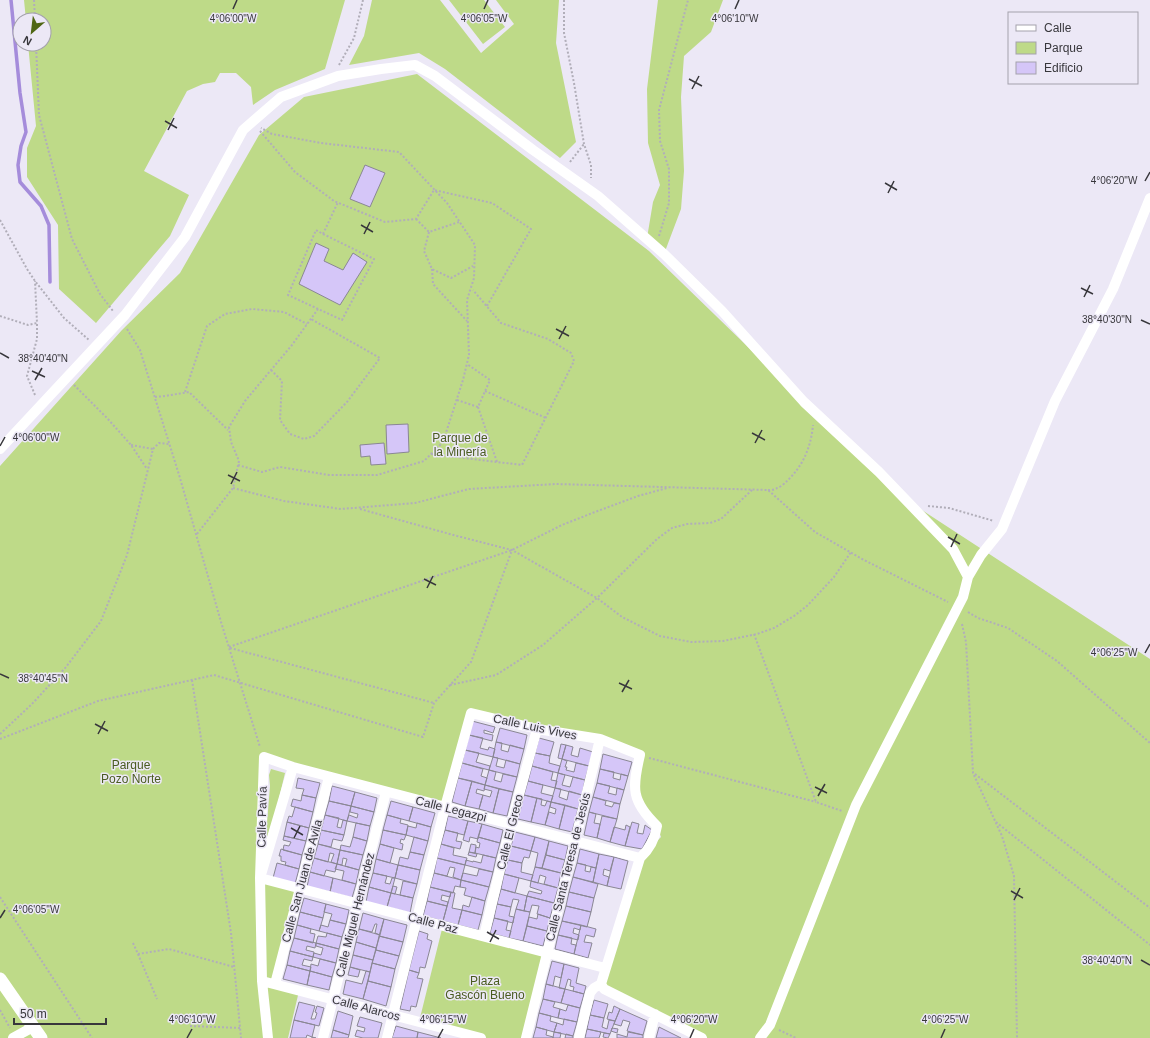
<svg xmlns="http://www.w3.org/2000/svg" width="1150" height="1038" viewBox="0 0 1150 1038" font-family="Helvetica,sans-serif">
<rect width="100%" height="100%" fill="#ece8f6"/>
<path fill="#beda88" d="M24,0H345L325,69L275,90L253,105L251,87L236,73H220L215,82L203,84L187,91L144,171L189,195L170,236L96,323L59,289L58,225L27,177V148L36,126L28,44H44V20H26Z
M372,0H440L481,53L514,24L496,0H559L556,43L576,142L560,158L445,69L419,53L349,65L364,36Z
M449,0H484L505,27L483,44Z
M658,0H723L711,32L684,56L681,97L684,171L681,209L664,254L647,238L653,202L660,185L648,143L647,89Z
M417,74L649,251L905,499L1150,659V1038H702L604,989L646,852L661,837L657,826L640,806V755L600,739L471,713L445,807L264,757L260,878L299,888L275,984L299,991L288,1038H0V466L122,330L180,273L259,135L304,97Z
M271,769L285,773L267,849L265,848L270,786L269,775Z
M443,925L547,952L526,1038H481L419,1022Z"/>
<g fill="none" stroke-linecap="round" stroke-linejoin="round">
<path stroke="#a58cdb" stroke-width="3.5" d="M11,0L20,93L26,132L21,146L18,165L20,182L41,206L49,225L50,282"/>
</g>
<path fill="#d5c6f8" stroke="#8a8794" d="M365,165L385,173L370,207L350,199Z
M316,243L329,249L324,261L343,270L353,253L367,262L340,305L299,284Z
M408,424L409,452L387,454L386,425Z
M384,443L386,464L371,465L370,456L361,457L360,445Z
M472,721L495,727L493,733L484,730V733L493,735L492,741L469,735Z
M500,728L527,735L524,749L496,742Z
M469,735L483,738L480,748L488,750L489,747L495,749L493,757L465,750Z
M539,738L554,742L550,756L535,753Z
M496,742L502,743L501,750L508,752L510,745L524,749L520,764L493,757Z
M561,744L566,745L562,759L558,758Z
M566,745L573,747L571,755L578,757L580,748L593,752L589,766L562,759Z
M465,750L479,753L476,762L490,766L489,770L462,763Z
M535,753L550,756L549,763L560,766L558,773L532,766Z
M603,754L632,762L628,776L600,769Z
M493,757L498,758L496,766L504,768L506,760L520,764L517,777L489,770Z
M562,759L567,761L565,767H567L566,770L574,772L576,763L589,766L585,780L558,773Z
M462,763L483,769L481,776L487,778L485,785L458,778Z
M532,766L553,772L551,780L557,781L555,788L528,781Z
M600,769L614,772L613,778L620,780L621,774L628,776L624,790L597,783Z
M489,770L496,772L494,780L501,782L503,774L517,777L513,792L485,785Z
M558,773L565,775L562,785L570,787L573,777L585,780L582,795L555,788Z
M298,778L320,783L316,798L302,795L304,789L296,788Z
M458,778L472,781L465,806L452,802Z
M472,781L485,785L484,791L477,789L476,793L483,795L479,809L465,806Z
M528,781L543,785L541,793L553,796L551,802L524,795Z
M597,783L610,786L608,793L616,795L617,788L624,790L620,804L593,797Z
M485,785L499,789L493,813L479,809L483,795L490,797L492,791L484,789Z
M332,786L355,792L351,806L329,801Z
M555,788L561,789L559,797L567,800L569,791L582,795L578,809L551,802Z
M499,789L513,792L507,816L493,813Z
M355,792L377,798L374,812L351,806Z
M302,795L316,798L313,812L291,806L293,799L301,801Z
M524,795L537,798L531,822L518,819Z
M593,797L606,801L605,805L612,807L614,803L620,804L617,819L589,812Z
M537,798L542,799L541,805L545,806L547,801L551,802L545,825L531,822Z
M329,801L351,806L347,821L325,815Z
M391,801L413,807L409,821L387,815Z
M551,802L565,805L559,829L545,825L549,812L555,814L556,809L550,807Z
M565,805L578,809L572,832L559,829Z
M351,806L374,812L370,826L347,821L349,815L357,818L358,814L350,812Z
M295,807L313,812L309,828L287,822L289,816L292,817Z
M413,807L435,813L431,827L409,821Z
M589,812L596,814L594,823L600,824L597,838L584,835Z
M325,815L339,818L337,827L341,828L343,820L347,821L344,835L321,830Z
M387,815L401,819L400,823L408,825L406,835L383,830Z
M448,816L468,821L464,835L445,830Z
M602,816L617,819L610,842L597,838Z
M468,821L482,824L478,839L470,837L469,842L463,840Z
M287,822L309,828L306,841L284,836Z
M632,822L639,824L637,833L643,834L645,825L652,830L642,849L625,846Z
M356,823L370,826L367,841L353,837Z
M417,823L431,827L428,841L406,835L408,826L416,828Z
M482,824L503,830L500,843L478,837Z
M626,825L630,827L625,846L610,842L614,827L625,830Z
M321,830L344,835L342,841L333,839L331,847L318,844Z
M383,830L406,835L404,840L401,839L400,843L403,844L402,850L380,844Z
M445,830L458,833L456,841L462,842L460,849L441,844Z
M515,832L535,837L531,851L511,846Z
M284,836L306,841L302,855L283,850L284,845L289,846L291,842L283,840Z
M353,837L367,841L363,855L340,850L341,845L350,847Z
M414,837L428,841L424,855L410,852Z
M478,837L500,843L496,858L475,853L476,847L479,848L480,843L477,842Z
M535,837L549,841L542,868L535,867L538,853L531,851Z
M549,841L568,846L565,860L546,855Z
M318,844L340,850L337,864L331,862L334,854L330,853L328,862L314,858Z
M380,844L394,848L390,863L376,859Z
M441,844L454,848L453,855L467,858L465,865L437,858Z
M471,844L476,845L475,853L469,852Z
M511,846L531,851L529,858L524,857L522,863L508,860Z
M281,849L302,855L299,869L285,865L286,862L281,861V856H279Z
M580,849L599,854L596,868L577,863Z
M340,850L363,855L359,870L345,866L347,859L343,858L342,865L337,864Z
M410,852L424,855L420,870L398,865L400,857L408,859Z
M469,852L477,854L476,857L468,855Z
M599,854L614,857L610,871L604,869L603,875L609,877L607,886L593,882Z
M483,855L496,858L493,872L465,865L466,860L473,862V861L481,863Z
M546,855L565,860L561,873L542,868Z
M614,857L628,861L621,889L607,886Z
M314,858L337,864L335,872L326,870L324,876L310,872Z
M437,858L465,865L461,880L453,877L455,868L450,867L447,876L434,873Z
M376,859L398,865L395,878L373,873Z
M508,860L522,863L521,872L533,875L531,881L504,874Z
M277,863L299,869L295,884L273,878Z
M577,863L586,865L585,871L590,872L591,867L596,868L593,882L573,877Z
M337,864L359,870L356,884L342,880L344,871L335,869Z
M398,865L420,870L417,884L395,878Z
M535,867L561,873L558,888L544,884L546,877L540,875L538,883L531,881Z
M479,869L493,872L489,887L461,880L463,873L477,876Z
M310,872L333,878L330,892L307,887Z
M373,873L387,876L385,883L390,884L392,878H395L391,893L369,887Z
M434,873L461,880L460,887L455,886L453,893L430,887Z
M504,874L519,878L515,893L501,889Z
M573,877L598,884L594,898L569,892Z
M333,878L356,884L352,898L330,892Z
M461,880L489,887L485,901L464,895L466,888L460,887Z
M403,881L417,884L413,898L400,895Z
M531,881L558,888L554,903L527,896L529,891L541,894L542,891L530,887Z
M393,886L397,887L395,894L391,893Z
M369,887L391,893L387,907L366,902Z
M430,887L451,892L450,897L442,895L441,900L448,902L447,906L427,901Z
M501,889L527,896L524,911L516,909L519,900L513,899L511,907L497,904Z
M451,892L455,893L452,908L462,910L458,925L443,921Z
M569,892L594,898L591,912L566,906Z
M391,893L413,898L410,913L387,907Z
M527,896L554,903L550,918L537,914L539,906L532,905L530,912L524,911Z
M472,897L485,901L482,915L462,910L463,905L469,907Z
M304,898L326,904L323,918L300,912Z
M427,901L447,906L443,921L423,916Z
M326,904L349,910L346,924L330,920L332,914L324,912Z
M497,904L511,907L509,916L514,917L513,923L494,918Z
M566,906L591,912L587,927L562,921Z
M516,909L530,912L523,941L509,938Z
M462,910L482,915L478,930L458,925Z
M300,912L323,918L319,931L297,925Z
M363,913L384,919L380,935L375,933L377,924H375L372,932L359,929Z
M538,914L550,918L547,931L527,926L529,917L537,919Z
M494,918L508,921L506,930L511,931L509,938L490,933Z
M384,919L407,925L403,942L379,936Z
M330,920L346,924L342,937L319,931L321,925L328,927Z
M562,921L581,925L580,930L574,928L573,933L579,935L578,940L558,935Z
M297,925L311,929L310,933L315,934L313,943L294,938Z
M581,925L596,929L594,937L586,935L584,942L592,943L588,958L574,954Z
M527,926L547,931L543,946L523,941Z
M359,929L380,935L376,948L356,942Z
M419,931L428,934L427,939L432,941L425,968L420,967L419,973L409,970Z
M327,933L342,937L339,949L316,943L318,936L326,937Z
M558,935L572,938L571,944L576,945L574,954L555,949Z
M379,936L403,942L399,956L376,950Z
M294,938L316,943L315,948L307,946L306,950L314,952L313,957L290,951Z
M356,942L376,948L373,960L353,955Z
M316,943L339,949L336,963L313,957L314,953L321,955L323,948L316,946Z
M376,950L399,956L395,969L372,963Z
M290,951L313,957L312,961L304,959L302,965L311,967L310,971L287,965Z
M353,955L373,960L370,972L350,967Z
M320,959L336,963L332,977L310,971L311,964L318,966Z
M552,961L564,964L561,978L555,976L553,986L546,984Z
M372,963L395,969L391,987L368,981Z
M564,964L579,968L576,983L586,986L584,994L573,991L574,987L570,986L571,980L568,979L565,989L559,988Z
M287,965L310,971L307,985L283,979Z
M350,967L360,970L358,977L348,975Z
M409,970L419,973L417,978L423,979L416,1007L411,1006L410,1011L400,1009Z
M310,971L332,977L329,990L307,985Z
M366,971L370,972L363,999L343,994L346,980L362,984Z
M368,981L391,987L386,1006L363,999Z
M546,984L565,989L561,1003L543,999Z
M565,989L584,994L580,1008L561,1003Z
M543,999L555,1002L553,1007L560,1009L558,1018L539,1013Z
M594,1000L608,1004L604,1018L590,1015Z
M299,1002L315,1006L311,1019H315L317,1013L315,1012L317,1006L324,1008L319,1026L294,1020Z
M568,1005L580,1008L577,1022L558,1018L560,1009L566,1011Z
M614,1006L620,1009L615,1021L607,1019L609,1012L612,1013Z
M620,1009L647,1021L643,1035L627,1031L630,1022L623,1020L621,1026L614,1024Z
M338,1011L353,1016L349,1035L333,1030Z
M539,1013L551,1016L550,1021L557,1023L554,1032L536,1027Z
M590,1015L604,1018L602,1027L607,1029L609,1020L615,1021L610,1034L587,1029Z
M360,1017L382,1023L378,1038H363L355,1036L357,1030L364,1032L365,1028L357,1026Z
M564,1019L577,1022L573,1036L554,1032L557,1023L563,1025Z
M294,1020L315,1025L312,1037L316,1038H312V1037L307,1035L306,1038H290Z
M396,1026L418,1032L417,1038H392Z
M536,1027L547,1030L546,1035L553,1037V1038H533Z
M659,1027L681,1038H656Z
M612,1028L618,1029L617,1033L611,1031Z
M587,1029L601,1032L599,1038H585Z
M333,1030L349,1035L348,1038H331Z
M418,1032L441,1038H417Z
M554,1032L561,1033L560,1038H553Z
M628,1032L643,1035V1038H617V1034L627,1037Z
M604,1033L610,1034L608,1038L603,1037Z
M566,1034L573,1036V1038H565Z"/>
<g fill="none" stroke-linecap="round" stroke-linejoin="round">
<path stroke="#b1aeb9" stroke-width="2" stroke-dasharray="2 2" stroke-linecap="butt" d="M34,0L35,20
M564,0V33L574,83L584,144L591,165V178
M36,44L39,115L72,239L100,294L113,311
M339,65L354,38L363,0
M260,131L295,172L334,201L385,222L416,219L434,190L492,203L531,229L487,306
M570,162L584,144
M416,219L429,232L459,222
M0,220L27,269L35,281L64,318L89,340
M429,232L424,251L432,269L451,278L473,266
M323,234L374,259L342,320L288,295L316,230L323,234L338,202
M659,236L669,203V169L660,141L659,110L688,0
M432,269L433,284L467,321
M0,316L28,325L37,323L35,281
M127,329L140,350L180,478L221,622L260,747
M271,370L282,381L280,420L290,434L304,439L314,436L347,402L380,358L311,319
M74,385L107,418L131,445L147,469
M485,391L546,418
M185,392L207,326L225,314L252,309L284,312L307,324
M35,395L27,376L37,339V323
M155,397L165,396L189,392L228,430
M457,400L478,407L490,380L467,364
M478,407L497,462
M131,445L153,449
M431,454L522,465L574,361L571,353L548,339L501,323L473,290
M238,465L262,472L280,467L329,475H377L424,461L443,442L463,380L469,355L467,300L474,278L475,245L447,203L399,152L321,143L272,134L261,128
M233,488L284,501L341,509L415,503L469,489L556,484L768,490L815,532L862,559L948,602
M768,490C771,490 775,490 777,488C781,487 785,483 787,481C803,466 811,447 813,425
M928,506L949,508L994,521
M360,509L457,536L512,550L597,598L622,617L660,636L691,642L723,641L757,634L774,628L794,616L808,605L834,577L851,552
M197,534L233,488L239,461L231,442L229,427L245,401L292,345L318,309
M968,612L978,618L1008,628L1057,661L1150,743
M962,624L966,642L973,773L1002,836L1014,876L1017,1038
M754,634L816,802L842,811
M229,647L512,550L562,525L595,512L638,496L667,488
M230,648L434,703
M192,680L231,933L241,1038
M450,685L496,675L543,645L597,598L657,539L672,528L687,524L710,523L721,519L752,490
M0,734L32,704L66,667L101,621L127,555L153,449L159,443L169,444
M0,739L98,701L214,675L423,737L434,703L471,662L512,550
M649,758L816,802
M975,774L1150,908
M996,822L1150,945
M0,897L92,1038
M133,943L138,954L169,949L234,967
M138,954L157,999
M0,1010L10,1028
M190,1026L240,1028
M779,1030L796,1038"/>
<path stroke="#fff" stroke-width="10" d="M0,449L125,315L185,237L243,130L281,97L338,76L381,69L415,65L435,76L533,150L598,196L664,254L722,311L804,402L879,472L953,549L968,577
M293,767L260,878L605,968
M484,936L511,824L537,729
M262,981L481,1038
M275,984L329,777
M13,1038L33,1027
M268,1038L262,981L260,878L264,757L293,767L640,858
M323,1038L386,792
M387,1038L445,807L471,713L537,729L600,739
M526,1038L575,841L600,739L640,755C632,788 631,801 657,826C655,839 650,849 640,858L601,984L604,989L702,1038
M579,1038L590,993L594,988L601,984
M649,1038L655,1014
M760,1038L770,1025L856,805L963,597L968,577L981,555L1002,529L1055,401L1113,289L1150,198"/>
<path stroke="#fff" stroke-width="13" d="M0,979L41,1038"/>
</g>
<path fill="none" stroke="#38373c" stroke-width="1.5" d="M233,9L237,0M484,9L488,0M735,9L739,0M689,79L702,86M692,89L699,76M165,121L177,128M168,130L174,118M1145,181L1150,172M885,183L897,190M888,193L894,181M361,225L373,232M364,234L370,222M1081,288L1093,294M1084,297L1090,285M1141,320L1150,324M556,329L569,336M559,339L566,326M0,353L9,358M32,371L45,377M35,380L42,368M752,433L765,440M755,443L762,430M0,446L5,437M228,475L240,481M231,484L237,472M948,537L960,544M951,547L957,534M424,579L436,585M427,588L433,576M1145,653L1150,644M0,674L9,678M619,683L632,689M622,692L629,680M95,724L108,731M98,734L105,721M815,787L827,793M818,796L825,784M291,828L303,835M294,838L300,826M1011,891L1023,898M1014,900L1020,888M0,918L5,910M487,932L499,939M490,942L496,930M1141,960L1150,965M187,1038L192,1029M438,1038L443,1029M690,1038L694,1029M941,1038L945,1029"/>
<g text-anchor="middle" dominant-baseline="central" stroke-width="3" stroke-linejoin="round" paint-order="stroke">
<g font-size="12" fill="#4a5c20" stroke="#ece8f6">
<text x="460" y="438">Parque de<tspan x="460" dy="14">la Minería</tspan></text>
<text x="131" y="765">Parque<tspan x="131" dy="14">Pozo Norte</tspan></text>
<text x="485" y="981">Plaza<tspan x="485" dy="14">Gascón Bueno</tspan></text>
</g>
<g font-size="12" fill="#38373c" stroke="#ece8f6">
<text transform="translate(535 727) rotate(12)">Calle Luis Vives</text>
<text transform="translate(451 809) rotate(14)">Calle Legazpi</text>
<text transform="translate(262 817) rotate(-89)">Calle Pavía</text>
<text transform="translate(510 832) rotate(-76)">Calle El Greco</text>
<text transform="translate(568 867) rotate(-76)">Calle Santa Teresa de Jesús</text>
<text transform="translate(302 881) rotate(-75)">Calle San Juan de Avila</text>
<text transform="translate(355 915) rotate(-76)">Calle Miguel Hernández</text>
<text transform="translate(433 923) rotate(15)">Calle Paz</text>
<text transform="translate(366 1008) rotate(15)">Calle Alarcos</text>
</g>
</g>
<g font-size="10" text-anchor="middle" fill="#38373c" stroke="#ece8f6" stroke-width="3" stroke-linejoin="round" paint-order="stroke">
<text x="233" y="22">4°06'00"W</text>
<text x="484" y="22">4°06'05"W</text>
<text x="735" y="22">4°06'10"W</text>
<text x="1114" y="184">4°06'20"W</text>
<text x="1107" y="323">38°40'30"N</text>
<text x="43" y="362">38°40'40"N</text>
<text x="36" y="441">4°06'00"W</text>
<text x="1114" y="656">4°06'25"W</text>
<text x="43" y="682">38°40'45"N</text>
<text x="36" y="913">4°06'05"W</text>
<text x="1107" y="964">38°40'40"N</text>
<text x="192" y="1023">4°06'10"W</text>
<text x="443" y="1023">4°06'15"W</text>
<text x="694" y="1023">4°06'20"W</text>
<text x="945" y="1023">4°06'25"W</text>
</g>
<rect x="1008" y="12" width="130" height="72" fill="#ece8f6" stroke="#a4a1ac"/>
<rect x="1016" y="25" width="20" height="6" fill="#ffffff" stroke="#a4a1ac"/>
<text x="1044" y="32" font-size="12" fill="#38373c">Calle</text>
<rect x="1016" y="42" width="20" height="12" fill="#beda88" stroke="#a4a1ac"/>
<text x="1044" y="52" font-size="12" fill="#38373c">Parque</text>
<rect x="1016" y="62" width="20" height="12" fill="#d5c6f8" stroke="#a4a1ac"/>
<text x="1044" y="72" font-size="12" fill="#38373c">Edificio</text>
<g transform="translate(32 32) rotate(208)"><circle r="19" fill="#ece8f6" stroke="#a4a1ac"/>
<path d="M0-3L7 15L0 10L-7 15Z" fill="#506715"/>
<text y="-6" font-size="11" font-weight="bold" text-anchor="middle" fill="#38373c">N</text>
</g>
<path d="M14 1018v6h92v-6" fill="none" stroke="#38373c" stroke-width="2"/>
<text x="20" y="1018" font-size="12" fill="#38373c" stroke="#ece8f6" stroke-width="3" paint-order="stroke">50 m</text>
</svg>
